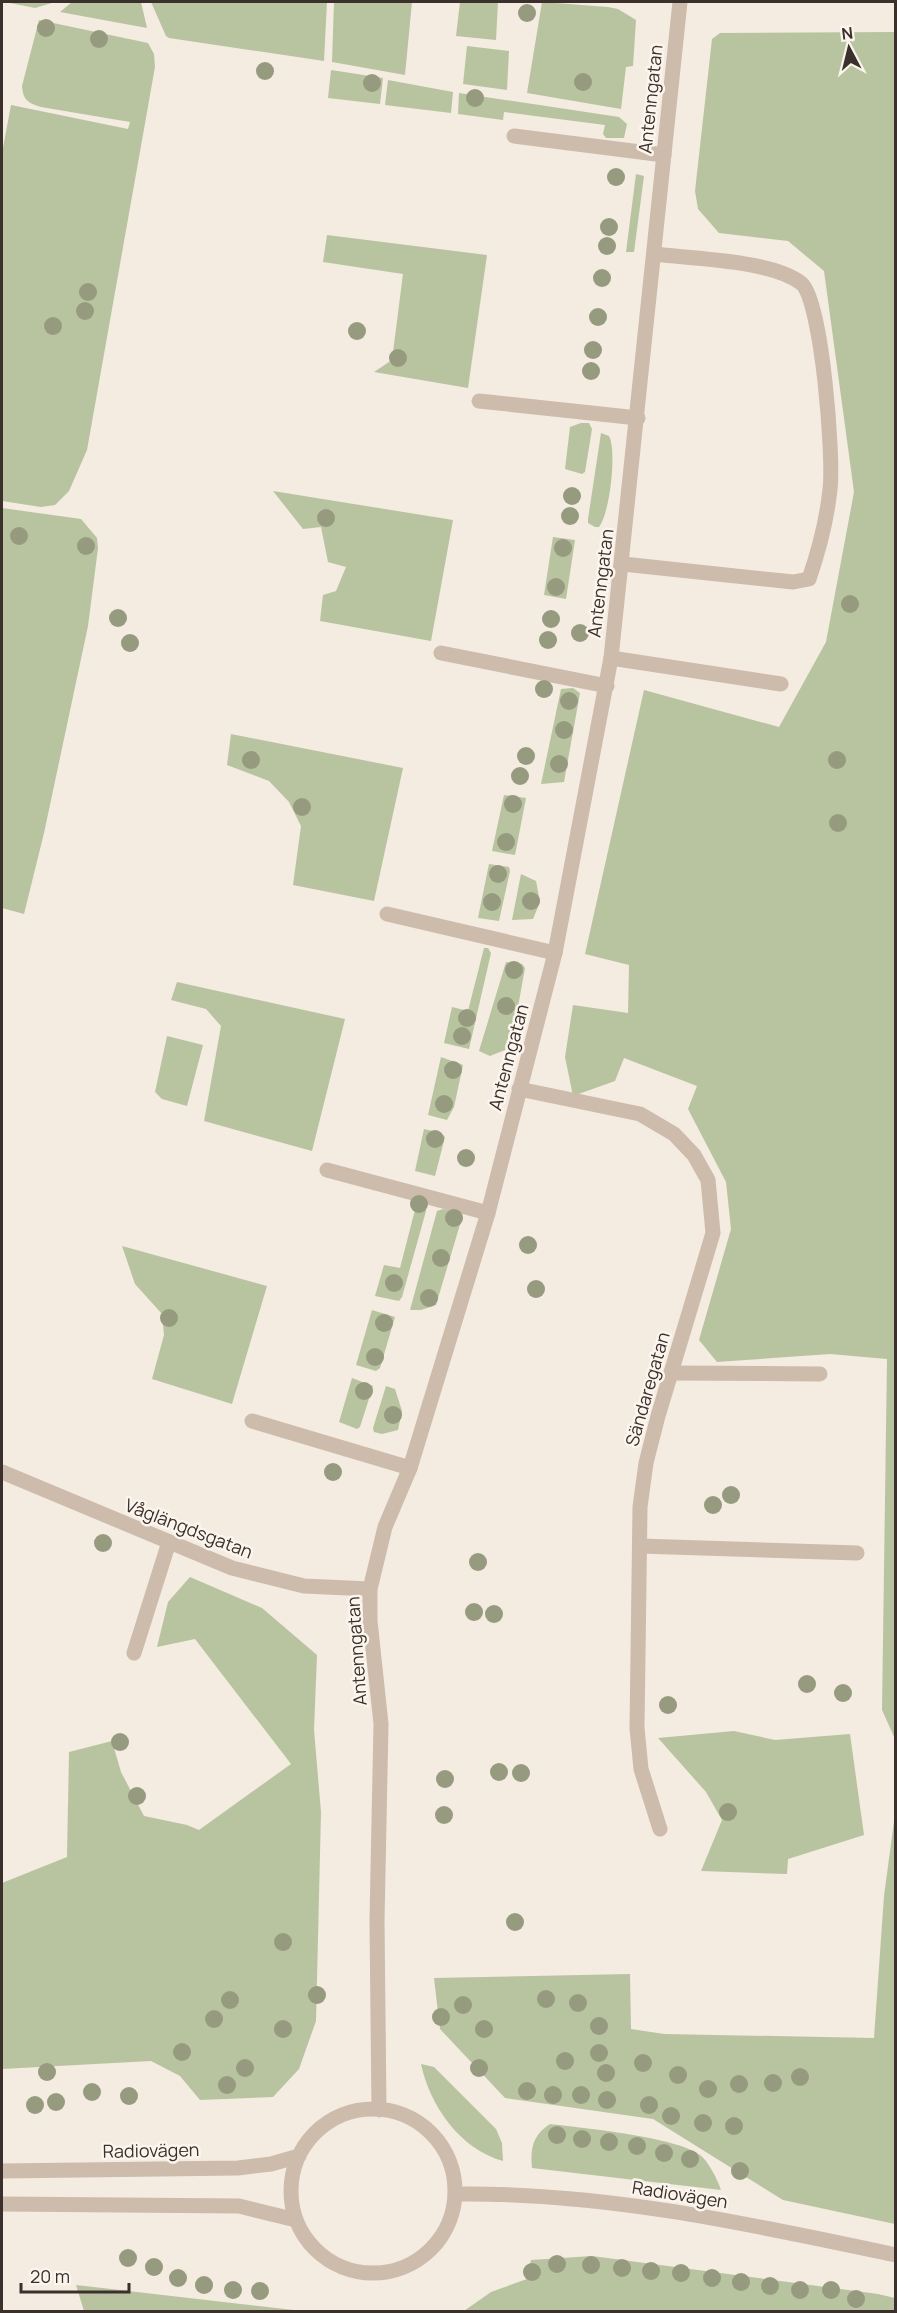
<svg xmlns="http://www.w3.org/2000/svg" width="897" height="2313" viewBox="0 0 897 2313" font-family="Manrope,sans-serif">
<rect width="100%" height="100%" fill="#f4ebe1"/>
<path fill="#b8c4a0" d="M5,2H55L35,8Z
M72,2H141L147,28L60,12Z
M151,2H327L324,61L169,38L166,36Z
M334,2H412L405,75L332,62Z
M460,2H498L496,40L456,36Z
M542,2L608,7L618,9L636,20L633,66L626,67L621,109L527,93Z
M39,20L148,43L154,54L155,67L87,450L69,491L55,505L41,507L2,501V153L11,105L128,129L130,122L41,107C28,103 23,100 22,86Z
M895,32V1739L882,1710L887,1359L830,1354L717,1362L699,1340L731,1229L726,1182L688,1109L697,1086L624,1058L615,1081L573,1096L565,1057L573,1005L628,1013L629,965L585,954L644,690L779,727L826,642L854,492L824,271L788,241L719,233L698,209L695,191L712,39L720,33Z
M467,46L509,51L507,90L463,84Z
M331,70L383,78L380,104L328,98Z
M388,80L453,92L451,113L385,105Z
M459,93L619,117L627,124L624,138H606L603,134L605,125L504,112L503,120L458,114Z
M636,174L644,176L634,252H626Z
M327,235L487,255L468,388L374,372L392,360L403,274L323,262Z
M581,423H589L592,429L585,472L582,474L565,469L570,427Z
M601,433L609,436C617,451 610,513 599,527H595L588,523V519Z
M273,491L453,520L431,641L320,621L323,595L336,591L346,567L328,562L321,527L303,529Z
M2,508L81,519L97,538L98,548L88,626L44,833L24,914L2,908Z
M553,537L575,540L566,599L544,595Z
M573,688L580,693L564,782L541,784L561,689Z
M231,734L403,768L374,901L293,885L301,826L289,802L269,781L227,765Z
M504,795L526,798L515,855L492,851Z
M489,864L509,867L510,871L499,921L478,918Z
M521,874L536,881L540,902L533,919L512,920Z
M484,948H488L491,953L469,1049L444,1043L452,1007L468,1011Z
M506,962L522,964L525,968L518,1007L505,1050L490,1056L479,1051Z
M177,982L345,1019L312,1151L204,1121L221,1026L206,1009L171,1000Z
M167,1036L203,1045L187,1106L162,1099L155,1092Z
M441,1057L463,1065L454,1107L447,1120L428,1115Z
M424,1129L441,1133L445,1137L435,1176L415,1171Z
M417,1202L424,1203L426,1211L402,1297L399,1301L375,1296L384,1265L400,1268Z
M443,1209L456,1211L461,1221L436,1305L421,1310H410L437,1211Z
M122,1246L267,1286L232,1404L152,1379L164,1335L162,1314L135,1284Z
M372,1310L395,1317L380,1368L376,1371L356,1365Z
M352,1378L373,1386L360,1427L357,1429L339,1422Z
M386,1386L395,1389L402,1411L398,1430L382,1434L374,1432L373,1428Z
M190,1577L262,1608L317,1655L314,1730L321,1812L316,2021L299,2069L273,2097L200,2100L180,2076L151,2061L2,2069V1883L67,1857L69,1752L112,1741L121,1772L144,1816L187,1825L199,1830L291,1764L195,1639L157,1647L168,1602Z
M734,1731L775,1740L850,1734L864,1835L788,1859L787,1874L701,1871L722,1820L706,1792L658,1738Z
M895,1814V2224L783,2200L653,2119L505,2098L440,2029L434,1978L630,1974L631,2029L664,2034L874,2038L884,1896Z
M421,2064L434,2067L496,2129L502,2143L503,2161C460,2149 430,2106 421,2064Z
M550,2124C583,2128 677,2137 700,2155C708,2161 718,2180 721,2190L532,2168C530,2148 533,2135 550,2124Z
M592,2256L878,2294L895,2298V2311H464L491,2292L527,2279L531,2260Z
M76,2285L294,2310L296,2311H84Z"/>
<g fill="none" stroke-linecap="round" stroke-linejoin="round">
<path stroke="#cdbbac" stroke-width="15" d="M514,136L664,155
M479,401L638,418
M623,564L793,582L809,579C819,550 827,519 830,489C834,459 822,299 801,283C771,260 693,259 654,254
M441,653L607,686
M611,658L781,684
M387,914L555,953
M327,1170L488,1213
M671,1373L820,1374
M252,1421L410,1468
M640,1546L857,1553
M134,1653L169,1542"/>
<path stroke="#cdbbac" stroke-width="15" d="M519,1089L640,1114L674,1134L694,1155L708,1180L713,1233L658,1416L646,1463L640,1507L637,1728L641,1769L660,1829
M2,1472L232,1568L304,1586L370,1589
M291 2191a82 82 0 1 1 164 0a82 82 0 1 1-164 0Z
M379,2110L377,1920L381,1724L370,1621V1589L385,1527L410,1468L488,1213L555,953L611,658L680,2
M2,2171L238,2168L271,2164L299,2156
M455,2194C604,2192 750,2224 896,2255
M2,2204L239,2206L296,2220"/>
</g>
<g fill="#969b7f">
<circle cx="527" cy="13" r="9"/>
<circle cx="46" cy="28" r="9"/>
<circle cx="99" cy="39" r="9"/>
<circle cx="265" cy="71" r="9"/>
<circle cx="583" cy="82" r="9"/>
<circle cx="372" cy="83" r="9"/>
<circle cx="475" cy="98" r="9"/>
<circle cx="616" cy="177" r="9"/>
<circle cx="609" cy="227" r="9"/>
<circle cx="607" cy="246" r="9"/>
<circle cx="602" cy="278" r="9"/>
<circle cx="88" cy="292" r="9"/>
<circle cx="85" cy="311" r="9"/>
<circle cx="598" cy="317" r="9"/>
<circle cx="53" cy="326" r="9"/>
<circle cx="357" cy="331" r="9"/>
<circle cx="593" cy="350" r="9"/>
<circle cx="398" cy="358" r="9"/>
<circle cx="591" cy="371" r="9"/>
<circle cx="572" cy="496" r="9"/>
<circle cx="570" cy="516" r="9"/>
<circle cx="326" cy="518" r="9"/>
<circle cx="19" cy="536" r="9"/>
<circle cx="86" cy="546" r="9"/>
<circle cx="563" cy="548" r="9"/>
<circle cx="556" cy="587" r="9"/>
<circle cx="850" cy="604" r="9"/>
<circle cx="118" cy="618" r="9"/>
<circle cx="551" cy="619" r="9"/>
<circle cx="580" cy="633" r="9"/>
<circle cx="548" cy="640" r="9"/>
<circle cx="130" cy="643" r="9"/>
<circle cx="544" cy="689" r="9"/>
<circle cx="569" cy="701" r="9"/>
<circle cx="564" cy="730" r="9"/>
<circle cx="526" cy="756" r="9"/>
<circle cx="251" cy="760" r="9"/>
<circle cx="837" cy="760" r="9"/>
<circle cx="559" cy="764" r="9"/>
<circle cx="520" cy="776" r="9"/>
<circle cx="513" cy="804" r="9"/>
<circle cx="302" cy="807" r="9"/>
<circle cx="838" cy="823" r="9"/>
<circle cx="506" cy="842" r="9"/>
<circle cx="498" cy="874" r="9"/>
<circle cx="531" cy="901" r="9"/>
<circle cx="492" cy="902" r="9"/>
<circle cx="514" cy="970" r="9"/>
<circle cx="506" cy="1006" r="9"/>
<circle cx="467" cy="1018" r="9"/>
<circle cx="462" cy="1036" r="9"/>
<circle cx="453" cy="1070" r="9"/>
<circle cx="444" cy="1104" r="9"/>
<circle cx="435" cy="1139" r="9"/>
<circle cx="466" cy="1158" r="9"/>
<circle cx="419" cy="1204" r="9"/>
<circle cx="454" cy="1218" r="9"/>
<circle cx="528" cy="1245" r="9"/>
<circle cx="441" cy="1258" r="9"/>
<circle cx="394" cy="1283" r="9"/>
<circle cx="536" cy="1289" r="9"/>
<circle cx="429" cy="1298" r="9"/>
<circle cx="169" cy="1318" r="9"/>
<circle cx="384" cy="1323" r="9"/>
<circle cx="375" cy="1357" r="9"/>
<circle cx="364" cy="1391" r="9"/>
<circle cx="393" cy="1415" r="9"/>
<circle cx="333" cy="1472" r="9"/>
<circle cx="731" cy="1495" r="9"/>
<circle cx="713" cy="1505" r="9"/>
<circle cx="103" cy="1543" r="9"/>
<circle cx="478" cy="1562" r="9"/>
<circle cx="474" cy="1612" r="9"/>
<circle cx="494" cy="1614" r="9"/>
<circle cx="807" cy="1684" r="9"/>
<circle cx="843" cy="1693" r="9"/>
<circle cx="668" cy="1705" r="9"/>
<circle cx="120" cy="1742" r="9"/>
<circle cx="499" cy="1772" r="9"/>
<circle cx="521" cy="1773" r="9"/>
<circle cx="445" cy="1779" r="9"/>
<circle cx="137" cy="1796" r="9"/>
<circle cx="728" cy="1812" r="9"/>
<circle cx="444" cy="1815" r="9"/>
<circle cx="515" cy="1922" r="9"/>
<circle cx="283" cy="1942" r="9"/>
<circle cx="317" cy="1995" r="9"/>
<circle cx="546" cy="1999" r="9"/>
<circle cx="230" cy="2000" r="9"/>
<circle cx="578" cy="2003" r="9"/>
<circle cx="463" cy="2005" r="9"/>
<circle cx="441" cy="2017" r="9"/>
<circle cx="214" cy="2019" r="9"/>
<circle cx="599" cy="2026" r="9"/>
<circle cx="283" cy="2029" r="9"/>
<circle cx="484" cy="2029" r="9"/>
<circle cx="182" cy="2052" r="9"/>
<circle cx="599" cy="2053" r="9"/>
<circle cx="565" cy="2061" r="9"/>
<circle cx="643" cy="2063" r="9"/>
<circle cx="245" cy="2068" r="9"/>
<circle cx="479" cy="2068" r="9"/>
<circle cx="47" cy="2072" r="9"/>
<circle cx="606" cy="2073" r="9"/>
<circle cx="678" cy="2075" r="9"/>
<circle cx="800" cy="2077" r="9"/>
<circle cx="773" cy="2083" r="9"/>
<circle cx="739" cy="2084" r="9"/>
<circle cx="227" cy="2085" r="9"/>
<circle cx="708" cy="2089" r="9"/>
<circle cx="527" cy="2091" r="9"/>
<circle cx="92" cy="2092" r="9"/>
<circle cx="553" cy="2095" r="9"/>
<circle cx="581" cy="2095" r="9"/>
<circle cx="129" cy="2096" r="9"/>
<circle cx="607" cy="2100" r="9"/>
<circle cx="56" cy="2102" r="9"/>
<circle cx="35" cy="2105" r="9"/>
<circle cx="649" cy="2105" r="9"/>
<circle cx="671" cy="2116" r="9"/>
<circle cx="703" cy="2123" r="9"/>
<circle cx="734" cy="2126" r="9"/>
<circle cx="557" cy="2135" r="9"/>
<circle cx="582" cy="2139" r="9"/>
<circle cx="609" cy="2142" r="9"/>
<circle cx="637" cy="2146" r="9"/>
<circle cx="664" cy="2153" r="9"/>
<circle cx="690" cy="2159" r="9"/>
<circle cx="740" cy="2171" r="9"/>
<circle cx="128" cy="2258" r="9"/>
<circle cx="557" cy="2264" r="9"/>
<circle cx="591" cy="2265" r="9"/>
<circle cx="154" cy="2267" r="9"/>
<circle cx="622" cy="2268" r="9"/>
<circle cx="651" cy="2271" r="9"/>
<circle cx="532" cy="2272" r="9"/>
<circle cx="681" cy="2273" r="9"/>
<circle cx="178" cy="2278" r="9"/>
<circle cx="712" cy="2278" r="9"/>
<circle cx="741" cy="2282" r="9"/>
<circle cx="204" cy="2285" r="9"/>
<circle cx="770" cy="2286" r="9"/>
<circle cx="233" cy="2290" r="9"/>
<circle cx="800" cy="2290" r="9"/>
<circle cx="831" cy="2290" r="9"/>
<circle cx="260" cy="2291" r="9"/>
<circle cx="856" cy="2299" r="9"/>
</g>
<g text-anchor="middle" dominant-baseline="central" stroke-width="5" stroke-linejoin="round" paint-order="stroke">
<g font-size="18" fill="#3b302b" stroke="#fbf5ee">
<text transform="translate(650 99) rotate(-84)">Antenngatan</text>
<text transform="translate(600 583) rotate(-83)">Antenngatan</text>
<text transform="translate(508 1057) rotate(-75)">Antenngatan</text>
<text transform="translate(647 1389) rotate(-74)">Sändaregatan</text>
<text transform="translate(189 1528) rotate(21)">Våglängdsgatan</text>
<text transform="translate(356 1651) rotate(-94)">Antenngatan</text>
<text transform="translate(151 2150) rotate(-1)">Radiovägen</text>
<text transform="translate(680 2194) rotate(9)">Radiovägen</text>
</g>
</g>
<rect width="897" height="2313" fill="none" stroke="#3b302b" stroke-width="6"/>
<g transform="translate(849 48) rotate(353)" stroke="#fbf5ee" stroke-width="4.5" paint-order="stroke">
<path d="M0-4.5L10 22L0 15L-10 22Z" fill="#3b302b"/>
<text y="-9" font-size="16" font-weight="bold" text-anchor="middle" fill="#3b302b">N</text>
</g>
<path d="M21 2283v9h108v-9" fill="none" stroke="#3b302b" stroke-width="3"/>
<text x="30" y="2283" font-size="18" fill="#3b302b" stroke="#fbf5ee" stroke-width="4.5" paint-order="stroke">20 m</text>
</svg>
